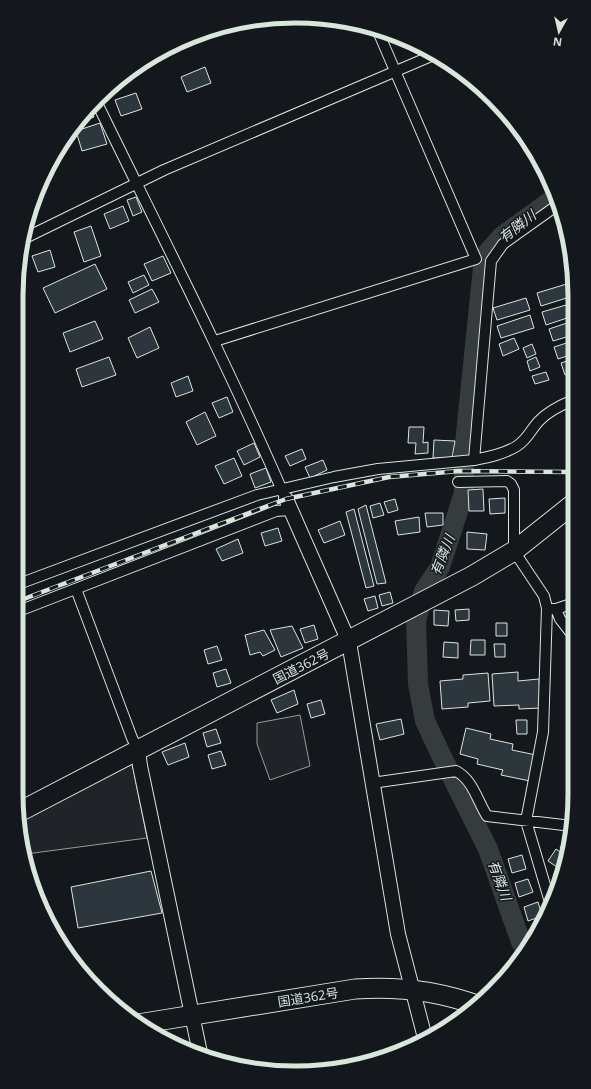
<svg xmlns="http://www.w3.org/2000/svg" width="591" height="1089" viewBox="0 0 591 1089" font-family="'Open Sans','Noto Sans JP',sans-serif">
<rect width="100%" height="100%" fill="#14181c"/>
<path fill="#202428" stroke="#939e99" d="M300,715L310,766L270,780L257,744V723Z
M132,763L147,838L26,854L20,819Z"/>
<g fill="none" stroke-linecap="round" stroke-linejoin="round">
<path stroke="#363b3e" stroke-width="20" d="M525,948L521,942L488,849L442,757L425,721L418,684L416,621L424,591L440,567L464,493V453L483,267L488,252L502,236L556,197"/>
</g>
<path fill="#2c363c" stroke="#d8e6dc" d="M205,67L211,83L187,92L181,77Z
M136,93L142,109L121,116L115,100Z
M90,107L94,117L77,123L85,111Z
M100,123L107,144L82,151L76,131Z
M136,197L142,212L133,216L127,200Z
M123,206L129,221L110,229L104,214Z
M91,226L101,256L84,262L74,232Z
M50,250L55,267L38,272L32,256Z
M163,256L171,273L152,281L144,264Z
M95,264L107,289L55,313L43,288Z
M144,275L149,285L133,293L128,282Z
M570,283L573,296L541,306L537,293Z
M152,289L159,302L135,313L129,300Z
M526,298L530,310L497,320L493,308Z
M573,303V316L546,325L542,312Z
M530,315L534,328L501,338L497,326Z
M95,321L103,339L70,352L63,333Z
M573,321V335L553,341L549,329Z
M150,327L159,348L137,358L128,338Z
M514,338L519,349L503,356L499,344Z
M573,341V354L558,359L554,347Z
M532,344L536,354L527,358L523,348Z
M109,357L116,375L82,387L76,369Z
M536,357L540,367L530,371L527,361Z
M573,359V372L565,375L561,363Z
M546,372L549,380L535,384L532,376Z
M188,376L193,391L176,397L171,383Z
M573,377V391L571,392L567,379Z
M227,397L233,412L219,418L212,403Z
M205,412L216,436L197,445L186,422Z
M409,427H424L423,443L428,442V453L415,454L416,443H408Z
M434,440L455,441L452,458H433Z
M254,443L260,457L244,465L237,451Z
M302,449L306,459L290,466L285,456Z
M234,458L242,476L224,484L215,466Z
M323,460L327,470L310,478L305,467Z
M266,468L271,482L255,488L250,474Z
M483,489L484,511H469L468,490Z
M505,498V513L490,514L489,499Z
M395,499L398,510L388,513L384,502Z
M380,503L384,515L373,518L370,506Z
M366,505L386,583L377,584L358,509Z
M354,509L374,586L366,588L346,512Z
M425,513H443V525L427,527Z
M419,517L420,532L398,535L395,521Z
M340,521L345,535L324,543L318,530Z
M278,528L282,541L265,546L261,533Z
M467,532L487,534L485,550L467,549Z
M238,539L243,553L222,561L216,549Z
M390,592L393,603L382,606L379,595Z
M375,596L378,608L368,611L364,599Z
M469,609V620L456,621L455,610Z
M434,610L449,611L448,626L434,625Z
M496,623H507V636H496Z
M314,625L318,639L305,643L300,629Z
M292,626L303,648L281,657L270,630Z
M264,630L275,650L263,656L260,652L250,655L245,635Z
M471,640H485V655H470Z
M444,642L458,643V658L443,657Z
M494,644H505V657H495Z
M217,646L222,660L208,664L204,650Z
M226,669L231,683L217,687L213,673Z
M518,672V681L539,679L541,708L519,709V705L494,706L492,674Z
M488,673L490,701L468,703V707L442,709L440,681L463,679V675Z
M294,690L298,704L277,713L271,700Z
M321,700L325,714L311,718L307,704Z
M401,719L404,734L380,740L376,724Z
M516,720H527V734H517Z
M466,728L491,734L490,739L513,744L512,750L536,755L530,781L501,775L503,770L477,764L478,759L460,754Z
M216,729L221,743L207,747L203,733Z
M185,743L189,757L168,765L162,752Z
M221,751L226,765L212,769L208,755Z
M568,836L570,837L568,853L560,848Z
M556,849L567,857L560,869L548,861Z
M522,855L526,869L512,873L508,859Z
M151,871L162,913L78,928L71,887Z
M30,876H31L34,889L31,884Z
M528,879L533,892L519,897L515,883Z
M538,902L542,916L528,921L524,907Z
M542,924L538,933L534,938L531,927Z
M314,1065V1072L284,1069Z"/>
<g fill="none" stroke-linecap="round" stroke-linejoin="round">
<defs>
<path id="street" d="M96,101C160,232 226,361 284,495
M559,204L503,244L491,261L474,460C489,457 504,454 517,446C528,439 531,429 539,421C548,411 561,405 573,400
M23,239L164,170L436,54
M215,341L476,259L377,29
M458,482L507,481L511,484L514,490V551L544,596L547,608L543,732L526,821L550,902
M16,585L257,495L334,477L378,469L474,460
M76,589L132,738L138,750
M551,609H556L574,603
M556,609L560,619L574,637
M16,612L276,511L290,510
M372,783L456,771C473,780 477,800 487,816L572,826"/>
<path id="secondary" d="M286,499L349,642L398,934L425,1038
M138,750L140,766L200,1053"/>
<path id="highway" d="M19,812L472,576L514,551L573,504
M138,1024L355,989C396,986 438,991 477,1005"/>
</defs>
<use href="#street" stroke="#d8e6dc" stroke-width="12"/>
<use href="#secondary" stroke="#d8e6dc" stroke-width="16"/>
<use href="#highway" stroke="#d8e6dc" stroke-width="21"/>
<use href="#street" stroke="#14181c" stroke-width="10"/>
<use href="#secondary" stroke="#14181c" stroke-width="14"/>
<use href="#highway" stroke="#14181c" stroke-width="19"/>
<defs>
<path id="rail" d="M16,602L286,499L389,477L459,471L573,472"/>
</defs>
<use href="#rail" stroke="#d8e6dc" stroke-width="4.5"/>
<use href="#rail" stroke="#14181c" stroke-width="3" stroke-dasharray="9" stroke-linecap="butt"/>
</g>
<g text-anchor="middle" dominant-baseline="central" stroke-width="3" stroke-linejoin="round" paint-order="stroke">
<g font-size="13" fill="#d8e6dc" stroke="#14181c">
<text transform="translate(301 666) rotate(-27)">国道362号</text>
<text transform="translate(308 997) rotate(-9)">国道362号</text>
</g>
<g font-size="14" font-style="italic" fill="#d8e6dc" stroke="#14181c">
<text transform="translate(517 226) rotate(-38)">有隣川</text>
<text transform="translate(442 555) rotate(-68)">有隣川</text>
<text transform="translate(500 880) rotate(70)">有隣川</text>
</g>
</g>
<path d="M0 0H591V1089H0ZM295 23H296A272 272 0 0 1 568 295V794A272 272 0 0 1 296 1066H295A272 272 0 0 1 23 794V295A272 272 0 0 1 295 23Z" fill="#14181c" fill-rule="evenodd"/>
<path fill="none" stroke="#d8e6dc" stroke-width="5" d="M295 23H296A272 272 0 0 1 568 295V794A272 272 0 0 1 296 1066H295A272 272 0 0 1 23 794V295A272 272 0 0 1 295 23Z"/>
<g transform="translate(559 32) rotate(188)" stroke="#14181c" stroke-width="3" paint-order="stroke">
<path d="M0-3L7 15L0 10L-7 15Z" fill="#d8e6dc"/>
<text y="-6" font-size="11" font-weight="bold" text-anchor="middle" fill="#d8e6dc">N</text>
</g>
</svg>
